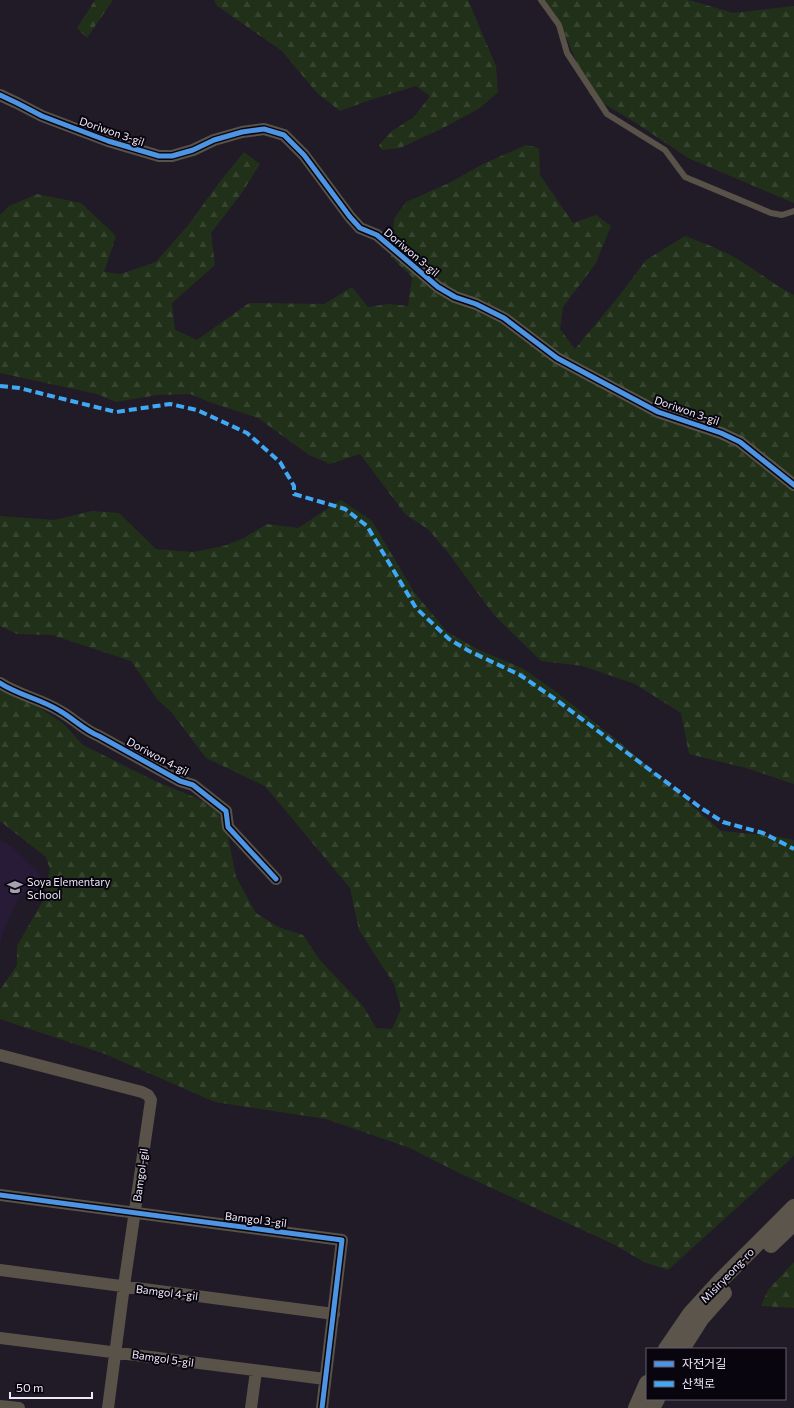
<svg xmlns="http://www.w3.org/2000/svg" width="794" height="1408" viewBox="0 0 794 1408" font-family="Commissioner,'Noto Sans KR',sans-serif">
<defs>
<pattern id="forest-firs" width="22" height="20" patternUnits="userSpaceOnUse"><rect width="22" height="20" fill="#213119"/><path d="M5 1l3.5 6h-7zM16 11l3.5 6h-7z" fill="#374530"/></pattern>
</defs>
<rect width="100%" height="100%" fill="#211b28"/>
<path fill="#271b38" d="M0,840L12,847L42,876L18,899L3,932L0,946Z"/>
<path fill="url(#forest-firs)" d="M95,0H113L87,38L77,28Z
M214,0H468L496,66L498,92L480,108L445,127L400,148L382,150L379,145L392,131L414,117L430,96L416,86L370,100L340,111L317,93L282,51L216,5Z
M543,0H689L733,13L794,6V203L688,158L639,125L590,95L567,39Z
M526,145L539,148L540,175L573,223L596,215L611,226L596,263L563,307L560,329L575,349L619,296L646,260L685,236C706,244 728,252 747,265C763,275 777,287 794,295V784L746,768L689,754L681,713L635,684L583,666L541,661L494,615L449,554L429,530L405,514L360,454L330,464L309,455L258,418L212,403L190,394L157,395L116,402L97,394L0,373V215L9,206L37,194L81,203L116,236L104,272L121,274L156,262L189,224L221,180L244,152L260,164L241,194L211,233L215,265L172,303L175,330L197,340L249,303L324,304L352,287L368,307L388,304L408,306L412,277L391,257L394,219L406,202L449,183L483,164Z
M341,500L372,521L414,592L447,632L479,650L522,668L555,691L624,746L721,831L774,836L794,840V1156L668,1270L644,1262L615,1245L455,1171L410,1148L326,1119L215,1102L105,1054L0,1019V990L17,965V946L44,899L50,869L46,857L0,821V690L21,696L63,723L83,745L155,781L199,799L217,809L228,836L236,877L256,913L278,927L303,935L319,959L363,1006L376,1028L392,1029L401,1009L394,984L359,930L350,888L265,786L206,758L172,713L157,699L131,661L52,635L17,634L0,626V516L54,520L92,511L119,513L156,549L193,552L224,546L244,538L267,524L298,528Z
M794,1262V1308L761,1306L768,1290Z"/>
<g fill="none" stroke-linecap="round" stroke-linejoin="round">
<path stroke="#585249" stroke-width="6" d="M541,0L559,25L567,53L607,114L665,150L685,177L771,213L782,215L794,211"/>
<path stroke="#585249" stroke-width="12" d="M0,95L17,103L42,116L108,141L159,156H172L193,150L214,140L242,132L264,129L284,135L304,155L350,217L360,228L377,235L438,287L455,297L476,304L504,318L557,358L658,412L721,433L740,442L794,485
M0,683C18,695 41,699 60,711C74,719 84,730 99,736L180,781L193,785L226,811L228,827L276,879
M0,1055L142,1092L148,1095L151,1100L124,1286L108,1408
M0,1195L342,1240L322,1408
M0,1270L334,1314
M0,1338L325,1379
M0,1406L19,1408
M251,1408L256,1371"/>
<path stroke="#5c554c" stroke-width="16" d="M771,1245L794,1223
M666,1349L690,1314L721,1280L794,1207
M682,1349L701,1319L724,1293
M636,1408L647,1383
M652,1408L657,1399"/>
<path stroke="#3fa9f5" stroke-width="4" stroke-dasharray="8 4" stroke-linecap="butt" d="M0,386L19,388L116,412L170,404L197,410L247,433L280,462L294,486V494L345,509L367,526L416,608L449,639L469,651L520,675L555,699L701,808L723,822L763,833L794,849"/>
<defs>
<path id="cycleway" d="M0,95L17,103L42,116L108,141L159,156H172L193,150L214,140L242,132L264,129L284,135L304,155L350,217L360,228L377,235L438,287L455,297L476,304L504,318L557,358L658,412L721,433L740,442L794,485
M0,683C18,695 41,699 60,711C74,719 84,730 99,736L180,781L193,785L226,811L228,827L276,879
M0,1195L342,1240L322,1408"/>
</defs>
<use href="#cycleway" stroke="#08050e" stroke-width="8"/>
<use href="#cycleway" stroke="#4d94e3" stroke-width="5"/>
</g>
<defs>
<symbol id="school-bare" viewBox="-9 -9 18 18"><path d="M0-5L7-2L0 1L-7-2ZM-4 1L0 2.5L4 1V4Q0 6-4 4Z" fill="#a6a0af" stroke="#08050e" stroke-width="2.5" paint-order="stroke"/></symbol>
</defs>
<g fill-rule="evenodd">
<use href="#school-bare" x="4" y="876" width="22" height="22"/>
</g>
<g text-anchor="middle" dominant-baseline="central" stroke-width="4" stroke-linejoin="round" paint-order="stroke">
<g font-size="11" fill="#ede7f8" stroke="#08050e">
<text transform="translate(112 131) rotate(19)">Doriwon 3-gil</text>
<text transform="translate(412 252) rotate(40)">Doriwon 3-gil</text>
<text transform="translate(687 410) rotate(19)">Doriwon 3-gil</text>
<text transform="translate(158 756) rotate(28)">Doriwon 4-gil</text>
<text transform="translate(140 1175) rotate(-82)">Bamgol-gil</text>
<text transform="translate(256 1219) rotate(7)">Bamgol 3-gil</text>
<text transform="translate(727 1275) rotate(-46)">Misiryeong-ro</text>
<text transform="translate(167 1292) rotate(7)">Bamgol 4-gil</text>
<text transform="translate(163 1358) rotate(8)">Bamgol 5-gil</text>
</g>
<g font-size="11" fill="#ede7f8" stroke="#08050e" text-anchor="start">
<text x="27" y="881">Soya Elementary<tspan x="27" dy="13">School</tspan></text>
</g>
</g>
<rect x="646" y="1348" width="140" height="52" fill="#08050e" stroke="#645f6c"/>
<rect x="654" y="1361" width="20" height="6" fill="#4d94e3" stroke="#645f6c"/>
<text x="682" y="1368" font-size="12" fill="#ede7f8">자전거길</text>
<rect x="654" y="1381" width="20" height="6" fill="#3fa9f5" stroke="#645f6c"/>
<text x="682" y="1388" font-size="12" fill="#ede7f8">산책로</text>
<path d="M10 1392v6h82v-6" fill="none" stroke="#ede7f8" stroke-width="2"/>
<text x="16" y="1392" font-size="12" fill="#ede7f8" stroke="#08050e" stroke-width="3" paint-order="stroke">50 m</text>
</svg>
